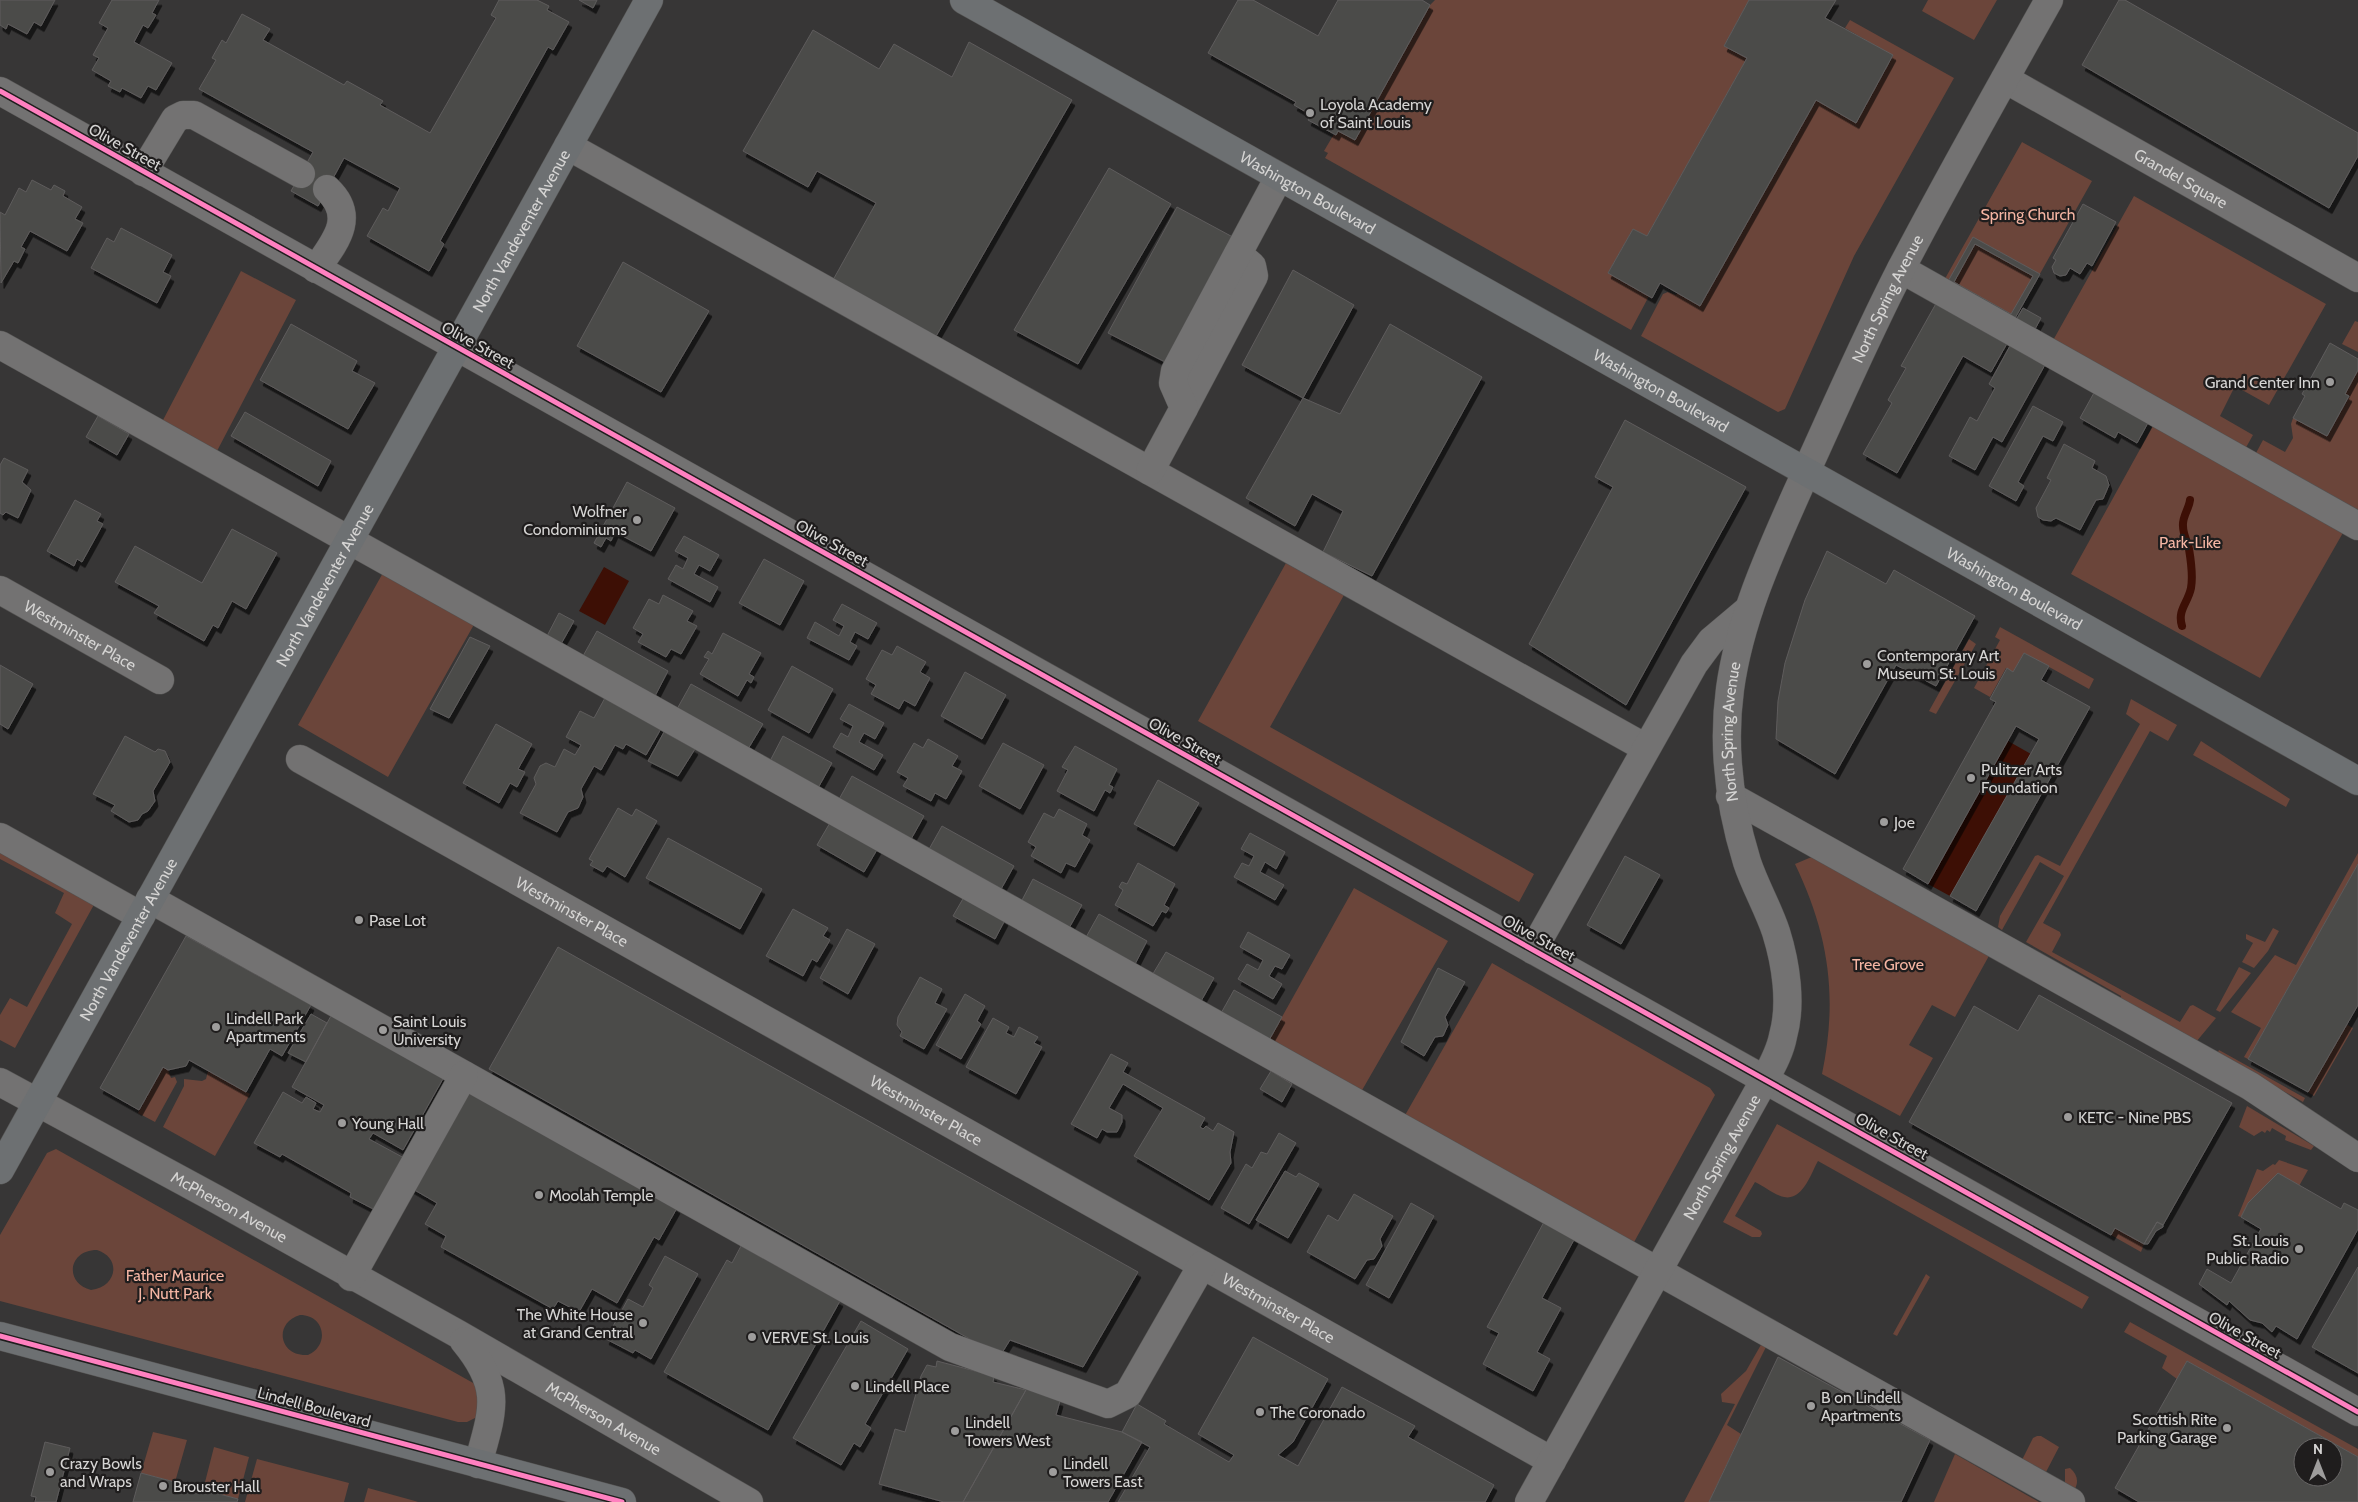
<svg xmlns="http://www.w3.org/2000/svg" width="2358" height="1502" viewBox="0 0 2358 1502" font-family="Cabin,sans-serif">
<defs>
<filter id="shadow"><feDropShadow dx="3" dy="5.5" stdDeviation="0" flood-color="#0009"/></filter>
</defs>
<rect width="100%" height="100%" fill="#373636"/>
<path fill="#6b453a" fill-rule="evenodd" d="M1435,0H1749L1724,46L1747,58L1647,236L1633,229L1608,273L1649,296L1631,330L1325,158L1328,153L1324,151L1334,134L1336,135L1338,131L1355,140L1430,5Z
M1928,0H1997L1974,40L1922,11Z
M1850,20L1954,78L1854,256L1785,409L1778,412L1641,336L1663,294L1668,292L1676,295L1677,293L1700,306L1816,100L1856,122L1893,56L1845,28Z
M2022,142L2092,181L2014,320L1942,284Z
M2134,196L2326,304L2269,405L2235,386L2220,416L2253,435L2244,451L2051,344Z
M241,271L296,300L217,451L162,422Z
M2355,321L2358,322V352L2342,344Z
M2358,370V517L2256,453L2263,440L2285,452L2293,438L2291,424L2293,418L2327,436L2349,397L2345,394Z
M2154,424L2344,531L2260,678L2071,574Z
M1286,563L1344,595L1270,727L1534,874L1519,902L1198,721Z
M384,571L476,621L388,777L298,725Z
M2000,627L2094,679L2089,689L2024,653L2013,672L2006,668L1990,697L1974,688L2000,640L1995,637Z
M1969,639L1976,644L1936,714L1929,711Z
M2131,699L2177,725L2168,741L2150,731L2043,923L2060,932L2061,935L2052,952L2180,1022L2190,1006L2193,1005L2216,1018L2196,1042L2120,1000L2121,996L2026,942L2064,876L2040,862L2002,930L1998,927L2000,916L2035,856L2038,855L2060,866L2140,724L2126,714Z
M2201,741L2290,799L2286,807L2193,755Z
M0,847L96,901L15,1048L0,1040V1015L10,998L27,1007L72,924L55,913L64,893L0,859Z
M2358,853V864L2248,1059L2244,1057L2261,1028L2231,1012L2275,955L2296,965Z
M1814,856L1990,954L1955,1017L1932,1005L1909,1045L1933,1058L1900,1116L1822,1074C1838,997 1829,935 1795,864Z
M1354,888L1448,941L1361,1092L1268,1042Z
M2273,928L2279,931L2268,951L2254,968L2242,962L2253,943L2246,939V934L2265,942Z
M1492,963L1710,1088L1715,1095L1633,1244L1404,1117Z
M2239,967L2251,973L2220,1012L2216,1010Z
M2346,1024L2353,1028L2314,1096L2308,1092Z
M2219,1050L2305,1098L2303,1102L2217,1054Z
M163,1067L168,1070L171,1078L175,1077L177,1082L155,1122L138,1113Z
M208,1071L250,1094L215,1156L163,1127L184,1086V1079L202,1081L206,1079Z
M2247,1106L2314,1146L2311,1150L2285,1140L2286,1136L2272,1128L2270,1132L2267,1130L2265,1133L2262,1131L2254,1136L2239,1127Z
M1777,1124L2089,1297L2082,1309L1818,1161C1811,1173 1803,1201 1784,1197C1774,1195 1764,1186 1755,1182L1735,1216L1761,1231L1762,1234L1760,1237H1752L1723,1222Z
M56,1149L475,1384L480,1389L481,1415L467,1422H458L0,1301V1235L47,1153ZM97,1250C122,1258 117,1287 91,1290C64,1283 68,1250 97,1250ZM300,1315C325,1315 330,1345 308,1355C279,1357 273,1323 300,1315Z
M2279,1160L2308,1170L2299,1186L2278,1173L2248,1203L2241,1217L2238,1216L2257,1169L2263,1171L2273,1164L2275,1165Z
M2115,1228L2144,1244L2141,1252L2111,1235Z
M1926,1274L1930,1277L1897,1336L1893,1334Z
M2130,1322L2358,1449V1457L2187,1361L2177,1379L2162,1368L2167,1356L2124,1332Z
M1762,1343L1767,1345L1727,1425L1741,1434L1709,1502H1684L1735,1404L1722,1402L1721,1394L1746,1371Z
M153,1432L187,1440L175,1482L141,1473Z
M2037,1436H2041L2059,1447L2046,1472L2065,1483V1469L2070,1468C2077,1474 2079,1481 2075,1489L2021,1462L2033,1438Z
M214,1447L249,1457L238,1499L203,1490Z
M1955,1454L2039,1502H1934Z
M257,1459L349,1483L344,1502H245Z
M368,1488L415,1501L418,1502H364Z"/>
<path fill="#3d0f05" d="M604,567L629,581L605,625L579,611Z
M2008,741L2031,754L1950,896L1928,884Z"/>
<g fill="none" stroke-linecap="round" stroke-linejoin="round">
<path stroke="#3d0f05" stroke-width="8" d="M2182,626C2177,610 2188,603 2191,588C2193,577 2191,561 2189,549C2187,541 2183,534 2183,526C2182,517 2189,509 2190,500"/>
</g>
<path fill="#4c4b4a" stroke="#5e5c5c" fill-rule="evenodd" filter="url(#shadow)" d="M0,0H55L41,26L34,22L27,34L8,24L6,29L0,25Z
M112,0H159L152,13L156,15L148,28L143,25L134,42L172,63L156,90L148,86L141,98L122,88L120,92L108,86L111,81L92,70L99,58L93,55L108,28L99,23Z
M499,0H537L549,6L547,10L569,22L553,50L548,47L440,241L444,244L429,271L367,236L383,208L388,211L400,188L344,158L318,206L291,191L313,152L199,89L216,60L212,58L222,40L226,43L242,14L270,29L263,40L344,85L347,81L383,101L380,105L430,133L496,18L491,15Z
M579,0H597L593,8Z
M1238,0H1253L1318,36L1338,0H1422L1430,5L1355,140L1338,131L1336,135L1308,120L1311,115L1294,105L1296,102L1208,53Z
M1749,0H1836L1825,18L1893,55L1856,123L1816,100L1700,306L1660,283L1652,298L1608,273L1633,229L1647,236L1747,58L1724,46Z
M2119,0H2125L2358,133V156L2329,208L2082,65Z
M813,30L879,69L894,44L952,77L969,42L1072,100L935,338L833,280L876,203L817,171L808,187L743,151Z
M1109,168L1171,204L1078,364L1014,330Z
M32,180L51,190L54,185L65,191L63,196L82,207L75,219L83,223L67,251L30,231L21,247L25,249L18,263L14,261L1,283L0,212L5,215L19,188L26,192Z
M2083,204L2116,222L2092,266L2087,263L2080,274L2070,268L2066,275L2060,276L2054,273L2052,267L2056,260L2053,258Z
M1177,207L1242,242L1169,364L1108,333Z
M121,228L172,255L163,272L171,276L157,303L91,268L107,238L114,242Z
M1973,237L2040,274L2014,320L1947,283ZM1975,244L2033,276L2011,314L1954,282Z
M623,262L709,311L661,392L577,346Z
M1293,270L1354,305L1303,398L1242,365Z
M1938,300L2009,340L1991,372L1963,356L1897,473L1863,454L1892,403L1888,400L1906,368L1901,366Z
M2023,308L2041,318L2034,331L2016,320Z
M291,324L357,361L352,371L375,383L348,429L260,380Z
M1390,324L1482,377L1372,576L1323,552L1343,511L1312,494L1295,526L1246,498L1303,398L1340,414Z
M2330,343L2358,359V370L2345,394L2349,396L2327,436L2293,418L2305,396L2302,394Z
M2011,344L2046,363L2002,442L1993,437L1975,470L1949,456L1970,417L1977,421L1995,388L1989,384Z
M2095,391L2149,421L2137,443L2118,432L2115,438L2080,418Z
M2033,406L2063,422L2053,441L2043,436L2018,482L2024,486L2016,501L1989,486Z
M245,412L331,461L318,486L231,436Z
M98,416L129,434L117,455L86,437Z
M1625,420L1746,487L1626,705L1529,644L1613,487L1595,477Z
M2064,444L2095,461L2092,468L2106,476L2109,485L2103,499L2096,500L2080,530L2056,518L2051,521L2043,520L2038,517L2036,508L2051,480L2047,478Z
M4,458L28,470L22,482L31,490L18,518L6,512L3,515L0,513V465Z
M627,482L675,508L651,551L615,532L611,541L606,538L601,547L594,543Z
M75,500L101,514L97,521L103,524L82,562L77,559L74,566L47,551Z
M232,529L277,553L246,609L232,601L218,628L213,625L204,641L154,613L159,606L115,582L135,546L202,583Z
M684,536L719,555L710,571L699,565L694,574L718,587L710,602L668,579L676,565L683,569L688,558L675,551Z
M1827,551L1886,584L1894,570L1975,616L1936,686L1896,665L1835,774L1776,739L1778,701L1785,663L1805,600Z
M764,559L804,581L780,625L739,603Z
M663,595L693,611L687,621L697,626L681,654L671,649L666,657L638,642L643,634L633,628L649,599L659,604Z
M842,604L877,623L868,639L855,632L850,642L857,646L849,660L807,638L815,622L839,636L844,626L833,620Z
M559,613L574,621L561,644L547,636Z
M597,631L668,671L655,696L583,656Z
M723,633L761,653L749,674L754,677L751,683L747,680L738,696L700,674L709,659L704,657L708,651L712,654Z
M470,637L490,646L449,718L430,709Z
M897,646L926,662L920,672L930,678L915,706L904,700L899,709L871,694L876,685L866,679L882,650L892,655Z
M2024,653L2049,666L2041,680L2090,707L1976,911L1950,896L2039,739L2016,726L1928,884L1903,869L1996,702L1990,699L2007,668L2013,672Z
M0,665L33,684L8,729L0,724Z
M792,666L833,689L809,733L768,710Z
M965,672L1006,695L982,739L941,716Z
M691,684L763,724L748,749L677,709Z
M606,696L662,727L646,755L626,744L623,749L615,745L601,770L594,766L581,789L583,797L578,808L568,812L557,832L520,813L536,784L534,778L540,766L546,763L555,767L564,749L575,755L581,745L566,737L580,711L594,718Z
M849,704L884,723L875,739L864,733L859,742L883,755L874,770L833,747L841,733L848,737L853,726L840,719Z
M496,724L532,744L518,769L525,772L517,787L510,783L499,803L463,783Z
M664,732L695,749L678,776L648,761Z
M125,736L155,752L158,749L165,751L170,762L153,791L155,801L148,811L142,814L138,820L129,822L111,811L115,805L93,794Z
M783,736L832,763L818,788L770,761Z
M928,739L958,756L952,766L962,771L946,799L935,793L931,801L903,786L908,778L897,772L914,743L923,748Z
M1003,743L1044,765L1020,809L979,786Z
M1075,746L1117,769L1109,785L1113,787L1110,793L1105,790L1094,811L1057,791L1068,770L1062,767Z
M852,776L924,816L910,841L838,801Z
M1158,780L1199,803L1174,846L1134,824Z
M618,808L632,816L636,809L657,821L625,877L607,866L603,872L590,865L593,861L589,859Z
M1059,809L1087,824L1082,835L1090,840L1075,867L1066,863L1061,873L1031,856L1036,847L1028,842L1044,813L1054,818Z
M831,821L878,848L864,872L817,845Z
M942,826L1014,866L1000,891L928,851Z
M1250,833L1285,852L1276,869L1265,862L1260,872L1284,885L1275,900L1234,877L1242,863L1249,866L1254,856L1241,849Z
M668,838L762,889L740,929L646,878Z
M1625,856L1660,875L1621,944L1587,925Z
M1138,863L1175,884L1164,905L1169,908L1166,913L1162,911L1153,926L1115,905L1123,890L1119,887L1122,882L1127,884Z
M2358,864V1005L2308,1092L2248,1059Z
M1033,879L1082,905L1068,930L1020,904Z
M964,897L1005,920L995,939L953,916Z
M793,909L828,928L823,936L830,940L817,962L812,959L803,976L766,956Z
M1099,914L1147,941L1134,966L1085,939Z
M847,929L875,944L848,994L820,978Z
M1248,932L1290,955L1282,969L1275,966L1269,976L1282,984L1273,999L1238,979L1247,964L1258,970L1263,960L1240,947Z
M186,936L311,1005L282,1056L270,1049L246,1092L189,1060L186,1066L168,1070L163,1067L139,1110L100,1088Z
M558,947L1138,1272L1083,1367L1010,1340L1000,1356L489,1069Z
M1166,952L1214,978L1200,1003L1151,977Z
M1438,968L1465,982L1445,1017L1448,1025L1443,1036L1435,1037L1424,1056L1401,1042Z
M920,977L942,989L935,1003L947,1009L924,1049L900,1036L902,1032L897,1025L898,1017Z
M1234,990L1282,1017L1268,1042L1220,1015Z
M965,994L985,1006L977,1021L981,1024L961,1059L936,1045Z
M2039,995L2232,1103L2163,1225L2157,1222L2144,1244L2115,1228L2111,1235L1909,1122L1974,1006L2018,1031Z
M311,1014L327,1023L306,1062L288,1053Z
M332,1014L444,1077L403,1150L373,1133L369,1139L406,1159L377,1211L350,1197L351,1193L282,1154L280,1157L254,1143L283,1092L302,1103L306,1097L316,1103L313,1109L320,1112L324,1105L292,1087Z
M993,1018L1009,1027L1006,1033L1014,1037L1019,1027L1038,1037L1034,1043L1042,1047L1016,1094L966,1067Z
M1111,1054L1128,1063L1123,1072L1205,1118L1200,1127L1203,1129L1206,1126L1213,1131L1218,1123L1234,1132L1230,1152L1231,1163L1209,1200L1134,1156L1163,1108L1123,1084L1109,1108L1122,1115V1122L1117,1132H1107L1102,1129L1097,1138L1071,1124Z
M1271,1071L1292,1084L1282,1102L1260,1089Z
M466,1090L677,1208L659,1240L654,1237L617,1303L592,1289L579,1312L558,1301L553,1309L441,1247L446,1236L425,1224L437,1203L411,1188Z
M1279,1133L1296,1143L1249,1224L1221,1208L1246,1164L1252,1168L1261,1152L1267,1154Z
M1285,1171L1296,1177L1299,1173L1319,1184L1288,1238L1256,1220Z
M2278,1173L2341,1209L2344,1203L2358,1210V1229L2297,1339L2276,1326L2272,1332L2262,1323L2250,1320L2229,1301L2227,1305L2199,1284L2207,1269L2231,1283L2261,1229L2241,1217L2248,1203Z
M1354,1194L1393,1216L1380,1239L1382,1246L1374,1259L1367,1260L1355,1279L1307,1252L1328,1215L1338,1221Z
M1411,1203L1434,1216L1389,1298L1366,1285Z
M1544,1222L1575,1238L1542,1298L1561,1308L1537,1352L1550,1359L1533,1391L1483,1364L1499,1333L1487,1327Z
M2157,1222L2163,1225V1227L2156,1231L2148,1244H2144Z
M741,1246L840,1301L768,1430L664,1372L727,1260L732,1263Z
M665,1256L698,1274L651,1359L635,1350L633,1353L606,1339L628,1299L643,1307L653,1288L649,1285Z
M2358,1267V1373L2312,1347Z
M861,1321L908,1349L865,1424L871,1428L860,1447L854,1443L841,1465L793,1438Z
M1253,1337L1328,1379L1293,1442L1278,1455L1298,1466L1342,1387L1415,1426L1408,1437L1494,1485L1485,1502H1118L1150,1447L1122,1432L1137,1404L1166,1421L1164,1424L1229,1462L1234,1455L1198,1434Z
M1778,1357L1930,1440L1901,1502H1709Z
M937,1361L994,1376L993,1382L1026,1390L963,1502H944L879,1484L895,1429L905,1432L921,1376L927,1365L936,1367Z
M2187,1361L2358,1457V1502H2139L2115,1488ZM2303,1447H2333V1477H2303Z
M1027,1388L1060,1401L1056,1415L1122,1432L1142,1442L1108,1502H963Z
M45,1442L70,1448L56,1502H35L36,1497L31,1496Z
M141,1473L238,1499L237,1502H133Z"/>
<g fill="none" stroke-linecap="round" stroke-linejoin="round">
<defs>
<g id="minor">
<path id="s1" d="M2005,79L2358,278"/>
<path d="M0,91L2358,1412"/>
<path d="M568,146L1646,748"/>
<path d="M143,172L175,119L183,115H194L301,174"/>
<path d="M316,269C335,242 357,217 327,189"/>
<path d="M1901,269L2358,526"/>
<path d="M0,345L2071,1502"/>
<path d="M1184,408L1254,276L1252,266L1238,254"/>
<path d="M1150,471L1184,408L1173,383L1175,371L1279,177"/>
<path id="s2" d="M0,590L160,680"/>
<path id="s3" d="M300,759L1552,1461"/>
<path d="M1730,796L2250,1086L2358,1158"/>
<path d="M0,837L141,916"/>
<path d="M150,899L950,1347L1108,1404L1128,1394L1202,1265"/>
<path d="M1533,950L1694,664L1711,641L1749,609"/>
<path id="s4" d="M0,1082L216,1199L458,1334L749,1502"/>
<path d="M351,1277L464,1075"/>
<path d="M464,1341C503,1388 493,1410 478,1464"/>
<path id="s5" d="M1529,1502L1765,1079C1772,1066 1780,1052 1783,1036C1792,1004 1786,964 1776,932C1768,908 1755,886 1747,862C1729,804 1722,748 1730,689C1741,609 1778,536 1810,463C1840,397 1869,331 1902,267C1949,177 1999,89 2049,0"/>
</g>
<g id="major">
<path id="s6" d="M964,0L2358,781"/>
<path id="s7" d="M0,1170L649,0"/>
<path d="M0,1336L622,1502"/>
</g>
</defs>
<use href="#minor" stroke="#535251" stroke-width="29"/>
<use href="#major" stroke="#535251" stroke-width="29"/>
<use href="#minor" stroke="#737272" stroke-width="28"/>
<use href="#major" stroke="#6d7072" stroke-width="28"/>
<defs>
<path id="cycleway" d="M0,91L2358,1412
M0,1336L622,1502"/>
</defs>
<use href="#cycleway" stroke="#1f1d1d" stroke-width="8"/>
<use href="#cycleway" stroke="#ff80c0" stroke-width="5"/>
</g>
<g fill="#9e9d9c" stroke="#1f1d1d" stroke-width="2">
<circle cx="1310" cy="113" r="5"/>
<circle cx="2330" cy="382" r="5"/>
<circle cx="637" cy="520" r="5"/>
<circle cx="1867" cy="664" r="5"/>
<circle cx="1971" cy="778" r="5"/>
<circle cx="1884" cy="822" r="5"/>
<circle cx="359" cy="920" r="5"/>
<circle cx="216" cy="1027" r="5"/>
<circle cx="383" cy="1030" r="5"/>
<circle cx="2068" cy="1117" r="5"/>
<circle cx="342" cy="1123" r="5"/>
<circle cx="539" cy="1195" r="5"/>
<circle cx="2299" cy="1249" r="5"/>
<circle cx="643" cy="1323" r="5"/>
<circle cx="752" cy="1337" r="5"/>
<circle cx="855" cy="1386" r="5"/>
<circle cx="1811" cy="1406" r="5"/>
<circle cx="1260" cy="1412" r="5"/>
<circle cx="2227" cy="1428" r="5"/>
<circle cx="955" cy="1431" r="5"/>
<circle cx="50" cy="1472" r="5"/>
<circle cx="1053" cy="1472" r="5"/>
<circle cx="163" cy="1486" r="5"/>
</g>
<g text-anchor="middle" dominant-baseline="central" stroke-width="4.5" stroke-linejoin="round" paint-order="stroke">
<g font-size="16" fill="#d5d4d3" stroke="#1f1d1d" text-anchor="start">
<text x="1320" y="104">Loyola Academy<tspan x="1320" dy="18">of Saint Louis</tspan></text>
<text x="2320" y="382" text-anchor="end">Grand Center Inn</text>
<text x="627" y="511" text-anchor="end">Wolfner<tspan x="627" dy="18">Condominiums</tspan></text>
<text x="1877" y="655">Contemporary Art<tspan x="1877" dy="18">Museum St. Louis</tspan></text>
<text x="1981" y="769">Pulitzer Arts<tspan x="1981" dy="18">Foundation</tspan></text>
<text x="1894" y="822">Joe</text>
<text x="369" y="920">Pase Lot</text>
<text x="226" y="1018">Lindell Park<tspan x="226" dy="18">Apartments</tspan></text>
<text x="393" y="1021">Saint Louis<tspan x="393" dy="18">University</tspan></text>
<text x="2078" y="1117">KETC - Nine PBS</text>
<text x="352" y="1123">Young Hall</text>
<text x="549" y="1195">Moolah Temple</text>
<text x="2289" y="1240" text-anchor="end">St. Louis<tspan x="2289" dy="18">Public Radio</tspan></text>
<text x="633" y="1314" text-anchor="end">The White House<tspan x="633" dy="18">at Grand Central</tspan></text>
<text x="762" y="1337">VERVE St. Louis</text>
<text x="865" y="1386">Lindell Place</text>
<text x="1821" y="1397">B on Lindell<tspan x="1821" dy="18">Apartments</tspan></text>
<text x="1270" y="1412">The Coronado</text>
<text x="2217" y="1419" text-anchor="end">Scottish Rite<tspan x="2217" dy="18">Parking Garage</tspan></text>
<text x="965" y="1422">Lindell<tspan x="965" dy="18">Towers West</tspan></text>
<text x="60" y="1463">Crazy Bowls<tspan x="60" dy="18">and Wraps</tspan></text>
<text x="1063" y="1463">Lindell<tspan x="1063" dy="18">Towers East</tspan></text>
<text x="173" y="1486">Brouster Hall</text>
</g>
<g font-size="16" fill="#d5d4d3" stroke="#1f1d1d">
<text transform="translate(125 147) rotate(29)">Olive Street</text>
<text stroke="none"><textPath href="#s1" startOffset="202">Grandel Square</textPath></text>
<text stroke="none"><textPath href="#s6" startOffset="394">Washington Boulevard</textPath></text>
<text stroke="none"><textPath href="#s7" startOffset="1074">North Vandeventer Avenue</textPath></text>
<text stroke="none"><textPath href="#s5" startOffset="1310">North Spring Avenue</textPath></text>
<text transform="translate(478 345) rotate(29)">Olive Street</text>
<text stroke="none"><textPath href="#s6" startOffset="799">Washington Boulevard</textPath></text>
<text transform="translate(832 543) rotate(29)">Olive Street</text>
<text stroke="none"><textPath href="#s7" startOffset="669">North Vandeventer Avenue</textPath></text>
<text stroke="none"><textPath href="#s6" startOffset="1204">Washington Boulevard</textPath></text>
<text stroke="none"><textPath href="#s2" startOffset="92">Westminster Place</textPath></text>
<text stroke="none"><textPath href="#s5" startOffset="845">North Spring Avenue</textPath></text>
<text transform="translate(1185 741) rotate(29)">Olive Street</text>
<text stroke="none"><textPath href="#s3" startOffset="312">Westminster Place</textPath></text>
<text transform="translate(1539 938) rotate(29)">Olive Street</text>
<text stroke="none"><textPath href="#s7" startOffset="264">North Vandeventer Avenue</textPath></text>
<text stroke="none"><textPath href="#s3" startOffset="718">Westminster Place</textPath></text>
<text transform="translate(1892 1136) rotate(29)">Olive Street</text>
<text stroke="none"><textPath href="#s5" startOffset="395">North Spring Avenue</textPath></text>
<text stroke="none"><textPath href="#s4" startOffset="261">McPherson Avenue</textPath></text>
<text stroke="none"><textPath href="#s3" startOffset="1122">Westminster Place</textPath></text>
<text transform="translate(2245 1335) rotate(29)">Olive Street</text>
<text transform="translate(314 1407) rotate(15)">Lindell Boulevard</text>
<text stroke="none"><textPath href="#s4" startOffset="691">McPherson Avenue</textPath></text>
</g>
<g font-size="16" fill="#f5b5a3" stroke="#1f1d1d">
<text x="2028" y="214">Spring Church</text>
<text x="2190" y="542">Park-Like</text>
<text x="1888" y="964">Tree Grove</text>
<text x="175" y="1275">Father Maurice<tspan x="175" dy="18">J. Nutt Park</tspan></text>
</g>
</g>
<g transform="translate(2318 1462)"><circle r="24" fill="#1f1d1d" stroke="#686666"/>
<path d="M0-4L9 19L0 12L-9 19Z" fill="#9e9d9c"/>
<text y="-8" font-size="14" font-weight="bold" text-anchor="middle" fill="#d5d4d3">N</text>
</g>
</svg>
